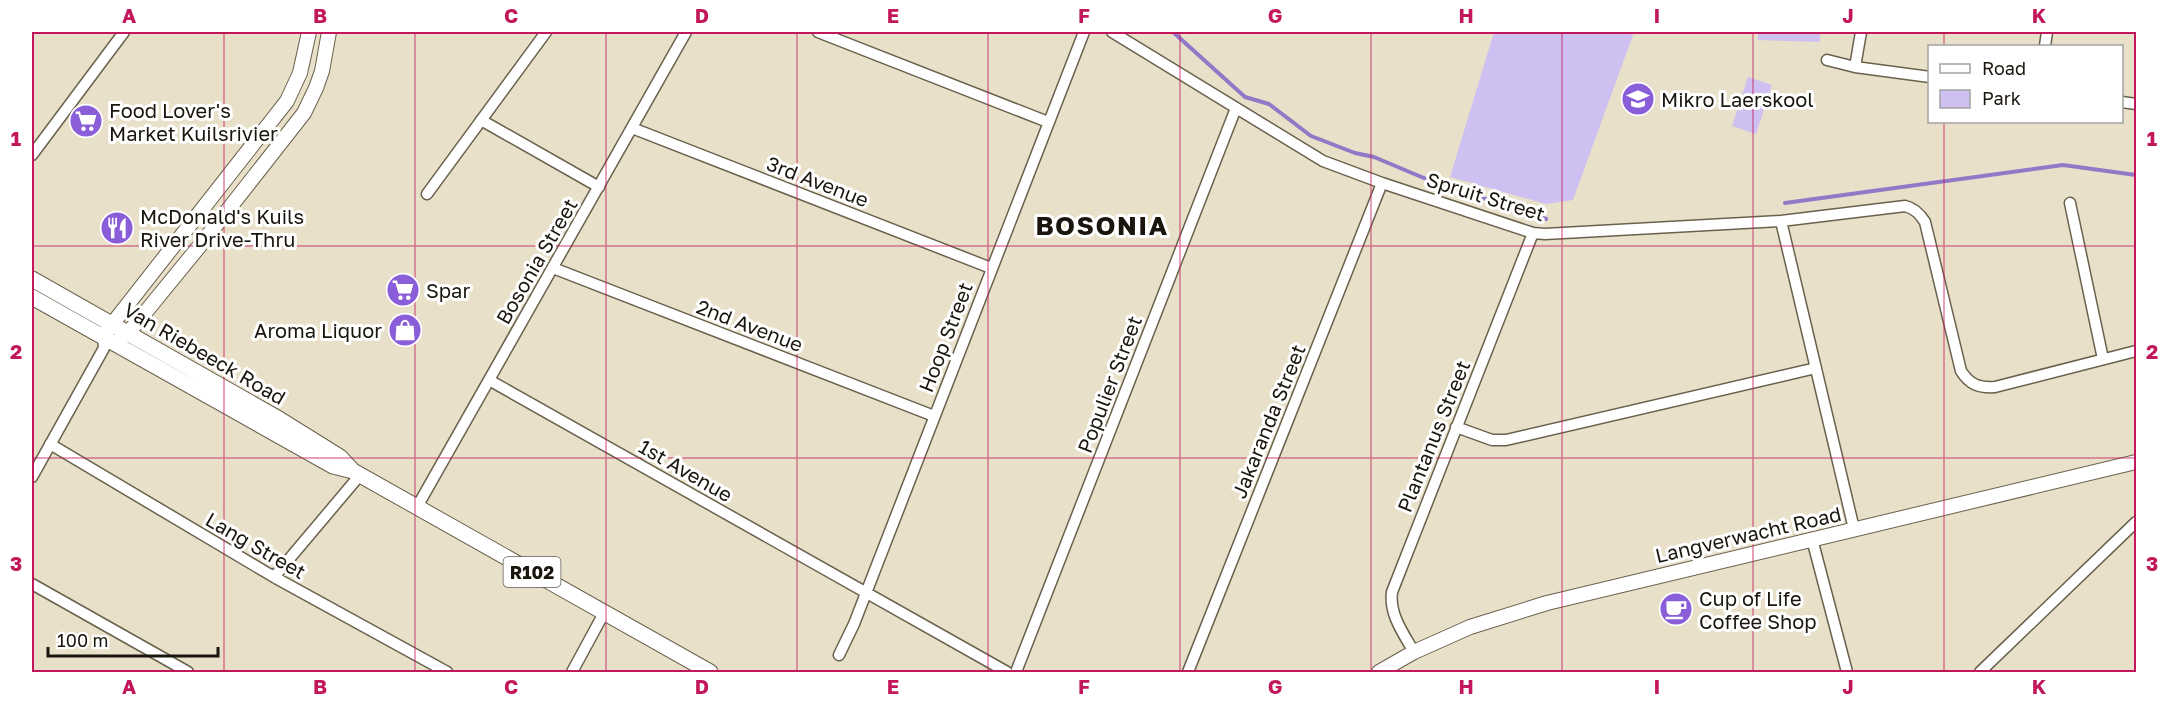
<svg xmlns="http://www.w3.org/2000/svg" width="2168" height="704" viewBox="0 0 2168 704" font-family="'Golos Text',sans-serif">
<rect width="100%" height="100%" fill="#e9e0c9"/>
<path fill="#cec1f2" d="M1494,32H1634L1573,200L1546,204L1450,177Z
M1758,32H1820V42L1758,40Z
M1748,77L1772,85L1756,134L1732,126Z"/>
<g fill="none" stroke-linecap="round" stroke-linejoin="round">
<path stroke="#9279c8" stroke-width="4" d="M1173,32L1245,97L1269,104L1311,136L1355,153L1374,157L1431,181L1546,219
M1785,203L2063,165L2136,175"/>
<defs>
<path id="street" d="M818,32L1048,122
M1112,32L1323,161L1382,183L1533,233L1545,234L1781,221L1905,206C1914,208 1920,214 1925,222L1961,371C1970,385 1979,388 1995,387L2136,351
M2045,46L2047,32
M1827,60L1855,67L1930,77
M1855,67L1861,32
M2122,102L2136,104
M481,120L599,187
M632,128L991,268
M32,155L124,32
M427,194L546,32
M2070,203L2103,359
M1781,221L1854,529
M553,268L934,416
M489,380L1007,672
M1456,427L1492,440H1506L1816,368
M50,444L274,577L447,672
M32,477L104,348L103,337
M417,507L686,32
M1812,539L1847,672
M274,577L360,475
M32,584L188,672
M1414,652C1403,633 1389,614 1392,592L1533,233
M839,655L854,624L1084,32
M572,672L604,613
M1016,672L1236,108
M1188,672L1382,183
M1980,672L2136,522"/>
<path id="secondary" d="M106,332L287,101L300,73L309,32
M119,340L135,325L202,243L304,113L316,88L322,71L329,32
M1379,672L1414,652L1470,627L1547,603L2136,462"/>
<path id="primary" d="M32,279L279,419L340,457L353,471
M32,297L333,466L353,471L710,672"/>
</defs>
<use href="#street" stroke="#6a614d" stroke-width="13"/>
<use href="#secondary" stroke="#6a614d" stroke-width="16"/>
<use href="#primary" stroke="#6a614d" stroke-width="17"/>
<use href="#street" stroke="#fff" stroke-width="10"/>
<use href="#secondary" stroke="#fff" stroke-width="14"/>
<use href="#primary" stroke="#fff" stroke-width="15"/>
</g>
<path fill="none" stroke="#c2185b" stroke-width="1.5" stroke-opacity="0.55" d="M224,32V672M415,32V672M606,32V672M797,32V672M988,32V672M1180,32V672M1371,32V672M1562,32V672M1753,32V672M1944,32V46M1944,122V672M32,246H2136M32,458H2136"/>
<defs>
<symbol id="school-disc" viewBox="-11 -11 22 22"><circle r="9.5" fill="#8a5ed8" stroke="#fff"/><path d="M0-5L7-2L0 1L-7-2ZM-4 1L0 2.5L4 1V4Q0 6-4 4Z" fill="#fff"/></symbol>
<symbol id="supermarket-disc" viewBox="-11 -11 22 22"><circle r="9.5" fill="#8a5ed8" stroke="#fff"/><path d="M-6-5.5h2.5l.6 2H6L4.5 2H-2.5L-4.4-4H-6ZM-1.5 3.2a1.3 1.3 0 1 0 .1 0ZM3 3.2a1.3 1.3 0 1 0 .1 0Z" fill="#fff"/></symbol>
<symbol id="restaurant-disc" viewBox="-11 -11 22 22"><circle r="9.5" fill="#8a5ed8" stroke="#fff"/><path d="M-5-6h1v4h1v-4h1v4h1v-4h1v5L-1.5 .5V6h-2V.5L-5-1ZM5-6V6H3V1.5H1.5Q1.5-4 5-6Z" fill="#fff"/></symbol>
<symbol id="shop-disc" viewBox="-11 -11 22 22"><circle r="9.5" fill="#8a5ed8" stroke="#fff"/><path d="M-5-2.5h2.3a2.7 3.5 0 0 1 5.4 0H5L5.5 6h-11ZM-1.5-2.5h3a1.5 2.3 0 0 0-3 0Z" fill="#fff"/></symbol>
<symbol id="cafe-disc" viewBox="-11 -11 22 22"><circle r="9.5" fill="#8a5ed8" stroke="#fff"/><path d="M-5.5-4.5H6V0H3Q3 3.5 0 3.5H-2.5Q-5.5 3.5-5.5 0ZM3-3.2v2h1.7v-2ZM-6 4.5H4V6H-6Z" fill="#fff"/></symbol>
</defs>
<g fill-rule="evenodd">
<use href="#school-disc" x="1619" y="80" width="38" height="38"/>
<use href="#supermarket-disc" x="67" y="102" width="38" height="38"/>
<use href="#restaurant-disc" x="98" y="209" width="38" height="38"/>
<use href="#supermarket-disc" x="384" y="271" width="38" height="38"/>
<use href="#shop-disc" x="386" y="311" width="38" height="38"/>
<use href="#cafe-disc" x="1657" y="590" width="38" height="38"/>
</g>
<g text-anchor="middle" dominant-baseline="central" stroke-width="6" stroke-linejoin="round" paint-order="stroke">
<rect fill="#fff" stroke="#5f5c56" stroke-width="1.5" x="503.5" y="557" width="57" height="30" rx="4.5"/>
<g font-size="18" font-weight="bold" fill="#1a160e">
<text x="532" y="572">R102</text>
</g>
<g font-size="20" fill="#1a160e" stroke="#fff" text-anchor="start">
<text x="1661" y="99">Mikro Laerskool</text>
<text x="109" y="110">Food Lover's<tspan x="109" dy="23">Market Kuilsrivier</tspan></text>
<text x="140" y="216">McDonald's Kuils<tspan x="140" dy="23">River Drive-Thru</tspan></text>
<text x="426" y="290">Spar</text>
<text x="382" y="330" text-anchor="end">Aroma Liquor</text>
<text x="1699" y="598">Cup of Life<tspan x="1699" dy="23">Coffee Shop</tspan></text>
</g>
<g font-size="20" fill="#1a160e" stroke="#fff">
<text transform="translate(818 181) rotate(21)">3rd Avenue</text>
<text transform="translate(1486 196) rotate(17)">Spruit Street</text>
<text transform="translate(536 261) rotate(-60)">Bosonia Street</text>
<text transform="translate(750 325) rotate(21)">2nd Avenue</text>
<text transform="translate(945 337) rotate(-69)">Hoop Street</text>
<text transform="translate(205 353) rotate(30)">Van Riebeeck Road</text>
<text transform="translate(1109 384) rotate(-69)">Populier Street</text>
<text transform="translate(1268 421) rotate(-68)">Jakaranda Street</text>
<text transform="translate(1433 436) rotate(-68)">Plantanus Street</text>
<text transform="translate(686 470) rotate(30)">1st Avenue</text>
<text transform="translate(1748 534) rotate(-13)">Langverwacht Road</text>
<text transform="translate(256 545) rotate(30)">Lang Street</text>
</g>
<g font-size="26" font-weight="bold" letter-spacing="1.5" fill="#1a160e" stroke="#fff">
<text x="1102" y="225">BOSONIA</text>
</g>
</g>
<rect width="2168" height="704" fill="none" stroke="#ffffff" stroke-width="66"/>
<rect x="1928" y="45" width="195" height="78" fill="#ffffff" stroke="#a3a29f" stroke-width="1.5"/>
<rect x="1940" y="64" width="30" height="9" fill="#ffffff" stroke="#a3a29f" stroke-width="1.5"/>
<text x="1982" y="75" font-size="18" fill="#1a160e">Road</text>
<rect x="1940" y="90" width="30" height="18" fill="#cec1f2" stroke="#a3a29f" stroke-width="1.5"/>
<text x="1982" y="105" font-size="18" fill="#1a160e">Park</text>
<path d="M48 647v9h170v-9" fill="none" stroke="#1a160e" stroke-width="3"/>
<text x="57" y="647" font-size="18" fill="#1a160e" stroke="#ffffff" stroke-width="4.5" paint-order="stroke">100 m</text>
<rect x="33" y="33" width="2102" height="638" fill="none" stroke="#c2185b" stroke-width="2"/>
<g font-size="20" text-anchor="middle" font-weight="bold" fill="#c2185b">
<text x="129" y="23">A</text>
<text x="320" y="23">B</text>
<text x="511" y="23">C</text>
<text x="702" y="23">D</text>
<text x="893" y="23">E</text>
<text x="1084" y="23">F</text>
<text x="1275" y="23">G</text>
<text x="1466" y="23">H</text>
<text x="1657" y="23">I</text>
<text x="1848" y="23">J</text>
<text x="2039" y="23">K</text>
<text x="16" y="146">1</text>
<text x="2152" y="146">1</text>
<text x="16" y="359">2</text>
<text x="2152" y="359">2</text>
<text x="16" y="571">3</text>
<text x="2152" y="571">3</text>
<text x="129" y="694">A</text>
<text x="320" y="694">B</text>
<text x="511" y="694">C</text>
<text x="702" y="694">D</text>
<text x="893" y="694">E</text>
<text x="1084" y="694">F</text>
<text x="1275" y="694">G</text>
<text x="1466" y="694">H</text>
<text x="1657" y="694">I</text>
<text x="1848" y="694">J</text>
<text x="2039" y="694">K</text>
</g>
</svg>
